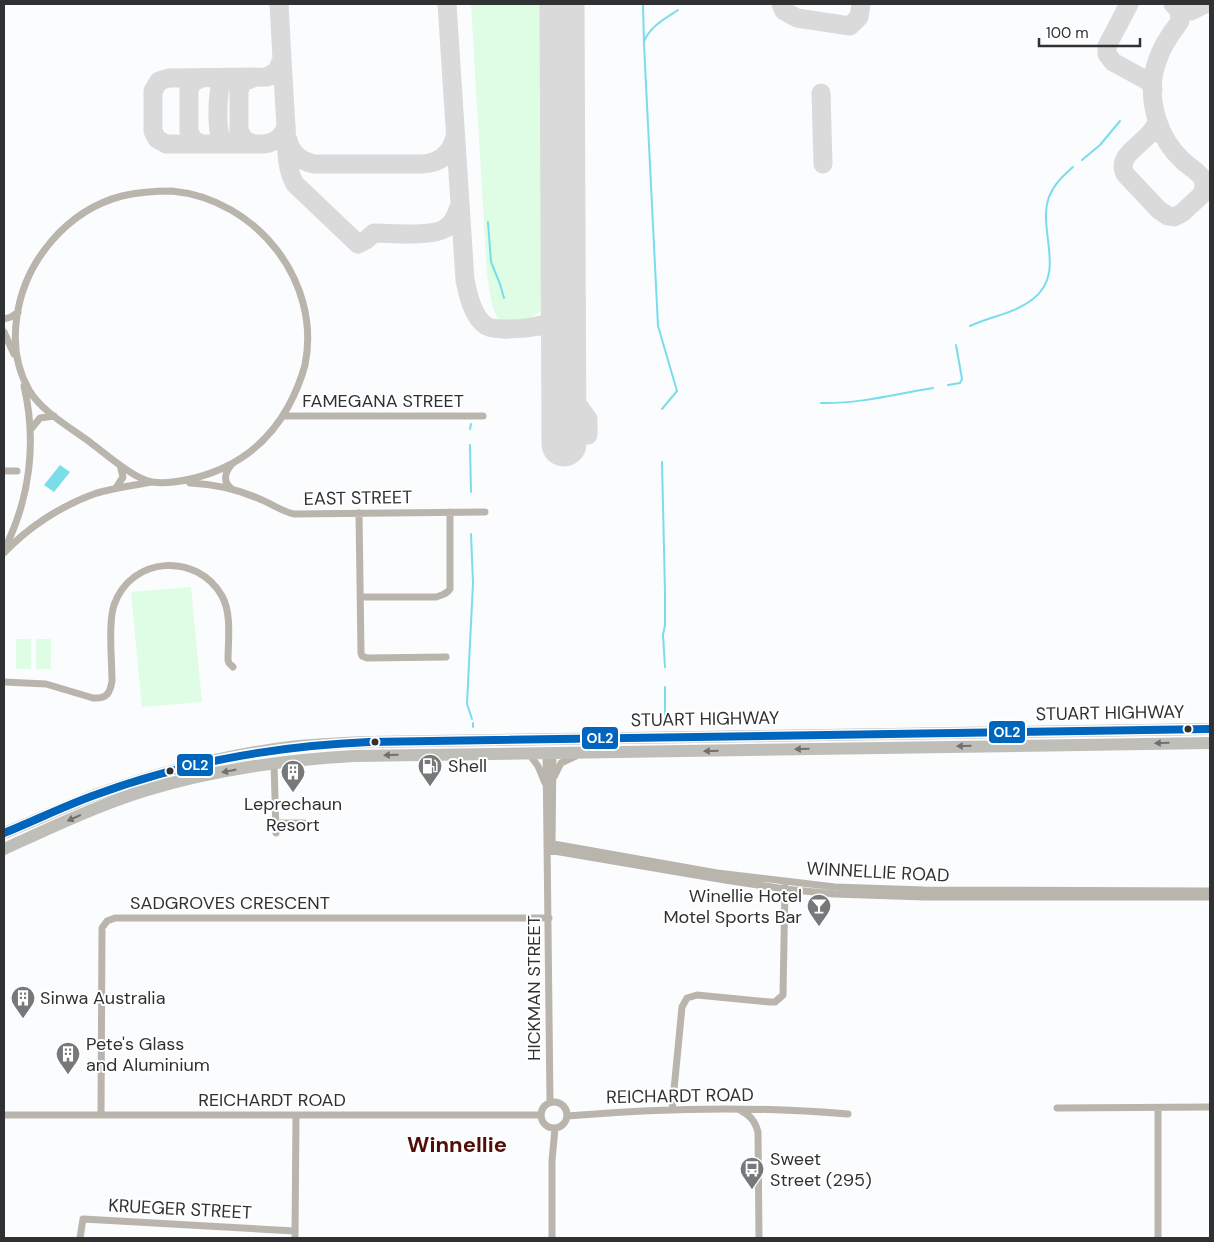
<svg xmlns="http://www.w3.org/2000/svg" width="1214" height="1242" viewBox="0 0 1214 1242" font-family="'DM Sans',sans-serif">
<rect width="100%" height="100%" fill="#fbfcfe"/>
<path fill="#defde4" d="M471,4H544L545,308L529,319L501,321C491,313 489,286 487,274Z
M191,587L202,702L142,707L131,592Z
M16,639H31V669H16Z
M36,639H51V669H36Z"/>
<path fill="#79deea" d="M60,465L70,472L54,492L44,485Z"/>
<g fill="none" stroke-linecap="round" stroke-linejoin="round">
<path stroke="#79deea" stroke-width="2" d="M643,4L644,44L658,326L677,391L662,409
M644,42C649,27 666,18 678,10
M1082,160L1100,145L1120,121
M488,222L491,262L500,284L504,298
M970,326C991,316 1014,314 1033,299C1067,273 1037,230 1049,197C1054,184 1063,176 1073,167
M948,385L960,383L962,379L956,345
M821,403C859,404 896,394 933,388
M470,429L471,424
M470,445L471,492
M662,462L665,593V625L663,635L665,667
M471,534L473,583L467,704L472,719
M473,723V727
M665,724V687"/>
<path stroke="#dadada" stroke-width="19" d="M279,4L282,59L277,71L267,77L169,78L159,81L153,91V131L157,139L166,144H265C276,142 282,137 286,127L282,59
M447,4L465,280C468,294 472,315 485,325C494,333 542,328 552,321C559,317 561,310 564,302
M781,4L784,11L797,18L850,26L859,17L861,4
M1129,4L1107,46V54L1113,62L1146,80L1150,83L1153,90
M1173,4L1179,10L1180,21C1177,27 1172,31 1169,37C1162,47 1157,60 1154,72C1148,104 1159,139 1183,161C1188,166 1199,172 1203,179C1205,184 1204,189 1202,194
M1174,4L1191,11L1205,4
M201,78L192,83L189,90V131L193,140L202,144
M253,78L243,82L239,90V130L244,140L254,144
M821,93L823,164
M1157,120C1155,141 1114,151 1125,174L1159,210L1168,216L1174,217L1182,213L1210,187
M286,125C287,144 285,167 295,184L358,244L366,240L374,233C390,233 431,237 444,229C452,225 456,216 459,207
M288,140C291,153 300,161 314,164H422C440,163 451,154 455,137
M232,144C227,142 222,140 220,135C217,126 217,91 222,83L233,78
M539,326C554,327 561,336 563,351
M563,385L588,419V435L563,434"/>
<path stroke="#dadada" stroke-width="45" d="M562,4L564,444"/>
<path stroke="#bab5ac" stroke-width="7" d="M172,191C256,199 322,281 305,365C301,380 295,394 288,407C273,434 251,455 223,468C204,477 173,485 152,482C134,479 106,454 91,443C71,428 42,412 29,390C16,367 13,341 17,316C25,260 68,210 122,196C139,192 155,191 172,191Z
M4,319L11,317L18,312
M4,332L14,354
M283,416H483
M31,429L40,418L54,416
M232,464C225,472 222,482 232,489
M4,471H17
M190,483C214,484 240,490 262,500C272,504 283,512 294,514L485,512
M116,488L123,477L120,465
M359,513L361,653L362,656L367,658L446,657
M4,550C30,499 37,442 24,386
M4,553C28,527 61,506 94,494C112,488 132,486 151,482
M360,597H436C442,595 447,594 450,589V512
M4,682L46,684L93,698C106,699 110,694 112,681C112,661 108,624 114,605C131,556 197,552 222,596C232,614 228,641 228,660L229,663L233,667
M529,754L538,766L545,783
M546,754L550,1102
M274,763L276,833
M554,777L561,763L576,756
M276,823H304
M548,843L717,873L835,887L924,890L1210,891
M552,844L553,753
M548,850L725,880L785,889L834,894L924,897H1210
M541 1115a13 13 0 1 1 26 0a13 13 0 1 1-26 0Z
M1057,1108L1210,1107
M1158,1108V1238
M672,1110L682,1007L687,998L697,995L770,1002H775L783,995L785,886
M740,1110C750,1115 755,1121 758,1132L759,1238
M4,1115H541
M101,1115L102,928L107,921L115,918H549
M567,1116C660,1108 755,1106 848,1114
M80,1238L83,1219L295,1231
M295,1238L296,1115
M552,1238V1161L555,1128"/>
<path stroke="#c0beb8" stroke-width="12" d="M4,833C34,821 64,807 95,795C158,773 223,755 290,747C316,744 343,743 369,742L1210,729
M4,849C50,828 96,806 144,791C212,770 283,760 354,756L1210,743"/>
<defs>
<path id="bus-1" d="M4,833C34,821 64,806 95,795C184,762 274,746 369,742L1210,729"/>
</defs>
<use href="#bus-1" stroke="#fff" stroke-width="11"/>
<use href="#bus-1" stroke="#0065bd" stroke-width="8"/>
</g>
<defs><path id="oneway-solid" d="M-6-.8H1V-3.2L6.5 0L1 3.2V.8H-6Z" transform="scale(1.25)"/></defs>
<g fill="#71706e">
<use href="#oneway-solid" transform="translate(1162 743) rotate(179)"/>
<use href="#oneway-solid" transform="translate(964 746) rotate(179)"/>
<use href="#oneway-solid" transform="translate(802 749) rotate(179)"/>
<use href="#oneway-solid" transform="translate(711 751) rotate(179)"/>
<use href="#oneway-solid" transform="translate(391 755) rotate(179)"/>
<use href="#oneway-solid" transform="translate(229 771) rotate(169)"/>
<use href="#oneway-solid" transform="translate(74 818) rotate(156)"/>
</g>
<defs>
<symbol id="fuel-pin" viewBox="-11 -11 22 30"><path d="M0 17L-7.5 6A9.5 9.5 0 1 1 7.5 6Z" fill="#777879" stroke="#fff"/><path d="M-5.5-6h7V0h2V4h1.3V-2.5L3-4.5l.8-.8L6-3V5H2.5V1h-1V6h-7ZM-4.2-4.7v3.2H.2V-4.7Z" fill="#fff"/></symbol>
<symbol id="building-pin" viewBox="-11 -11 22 30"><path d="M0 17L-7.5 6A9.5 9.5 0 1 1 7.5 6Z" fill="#777879" stroke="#fff"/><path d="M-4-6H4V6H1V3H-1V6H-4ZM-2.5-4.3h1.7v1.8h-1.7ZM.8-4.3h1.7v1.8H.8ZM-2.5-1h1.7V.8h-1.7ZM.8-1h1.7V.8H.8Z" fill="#fff"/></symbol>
<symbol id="bar-pin" viewBox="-11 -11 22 30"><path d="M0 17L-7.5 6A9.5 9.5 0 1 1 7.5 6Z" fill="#777879" stroke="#fff"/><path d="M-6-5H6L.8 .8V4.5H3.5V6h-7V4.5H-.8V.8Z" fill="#fff"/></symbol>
<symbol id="bus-pin" viewBox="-11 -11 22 30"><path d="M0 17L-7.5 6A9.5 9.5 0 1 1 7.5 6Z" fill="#777879" stroke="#fff"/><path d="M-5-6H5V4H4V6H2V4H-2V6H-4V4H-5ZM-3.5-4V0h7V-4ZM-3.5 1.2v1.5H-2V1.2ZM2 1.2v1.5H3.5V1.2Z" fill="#fff"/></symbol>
</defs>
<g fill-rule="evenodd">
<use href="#fuel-pin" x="416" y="752" width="28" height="38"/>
<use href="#building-pin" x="279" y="758" width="28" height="38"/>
<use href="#bar-pin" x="805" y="892" width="28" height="38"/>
<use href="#building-pin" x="9" y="984" width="28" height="38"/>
<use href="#building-pin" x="54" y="1040" width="28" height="38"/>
<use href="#bus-pin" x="738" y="1155" width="28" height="38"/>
</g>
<g fill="#303132" stroke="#fff" stroke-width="2">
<circle cx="1188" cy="729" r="4.5"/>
<circle cx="375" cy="742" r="4.5"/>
<circle cx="170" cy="771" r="4.5"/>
</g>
<g text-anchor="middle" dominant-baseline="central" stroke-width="4" stroke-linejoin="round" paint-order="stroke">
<g font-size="18" fill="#303132" stroke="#fff">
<text x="383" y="401">FAMEGANA STREET</text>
<text transform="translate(358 498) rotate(-1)">EAST STREET</text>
<text transform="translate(1110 713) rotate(-1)">STUART HIGHWAY</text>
<text transform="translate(705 719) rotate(-1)">STUART HIGHWAY</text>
<text transform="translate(878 872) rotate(3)">WINNELLIE ROAD</text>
<text x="230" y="903">SADGROVES CRESCENT</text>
<text transform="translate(534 988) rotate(-90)">HICKMAN STREET</text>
<text transform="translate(680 1096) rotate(-1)">REICHARDT ROAD</text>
<text x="272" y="1100">REICHARDT ROAD</text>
<text transform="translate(180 1209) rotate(3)">KRUEGER STREET</text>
</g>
<g font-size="18" fill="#303132" stroke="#fff" text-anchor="start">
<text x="448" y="766">Shell</text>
<text x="293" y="804" text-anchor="middle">Leprechaun<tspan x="293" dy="21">Resort</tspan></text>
<text x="802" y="896" text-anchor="end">Winellie Hotel<tspan x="802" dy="21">Motel Sports Bar</tspan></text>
<text x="40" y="998">Sinwa Australia</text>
<text x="86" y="1044">Pete's Glass<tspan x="86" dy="21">and Aluminium</tspan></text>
<text x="770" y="1159">Sweet<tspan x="770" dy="21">Street (295)</tspan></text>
</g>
<g font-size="22" font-weight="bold" fill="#510d07" stroke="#fff">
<text x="457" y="1144">Winnellie</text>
</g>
</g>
<g stroke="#fff" stroke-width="2">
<rect x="988" y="720" width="38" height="24" rx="5" fill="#0065bd"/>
<rect x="581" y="726" width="38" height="24" rx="5" fill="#0065bd"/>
<rect x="176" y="753" width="38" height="24" rx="5" fill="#0065bd"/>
</g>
<g font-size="14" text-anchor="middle" font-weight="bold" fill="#fff">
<text x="1007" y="737">OL2</text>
<text x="600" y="743">OL2</text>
<text x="195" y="770">OL2</text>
</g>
<rect width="1214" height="1242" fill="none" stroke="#303132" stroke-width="10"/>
<path d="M1039 38v8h101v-8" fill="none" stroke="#303132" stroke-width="2.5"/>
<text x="1046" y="38" font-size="15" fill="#303132" stroke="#ffffff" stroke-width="4" paint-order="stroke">100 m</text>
</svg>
